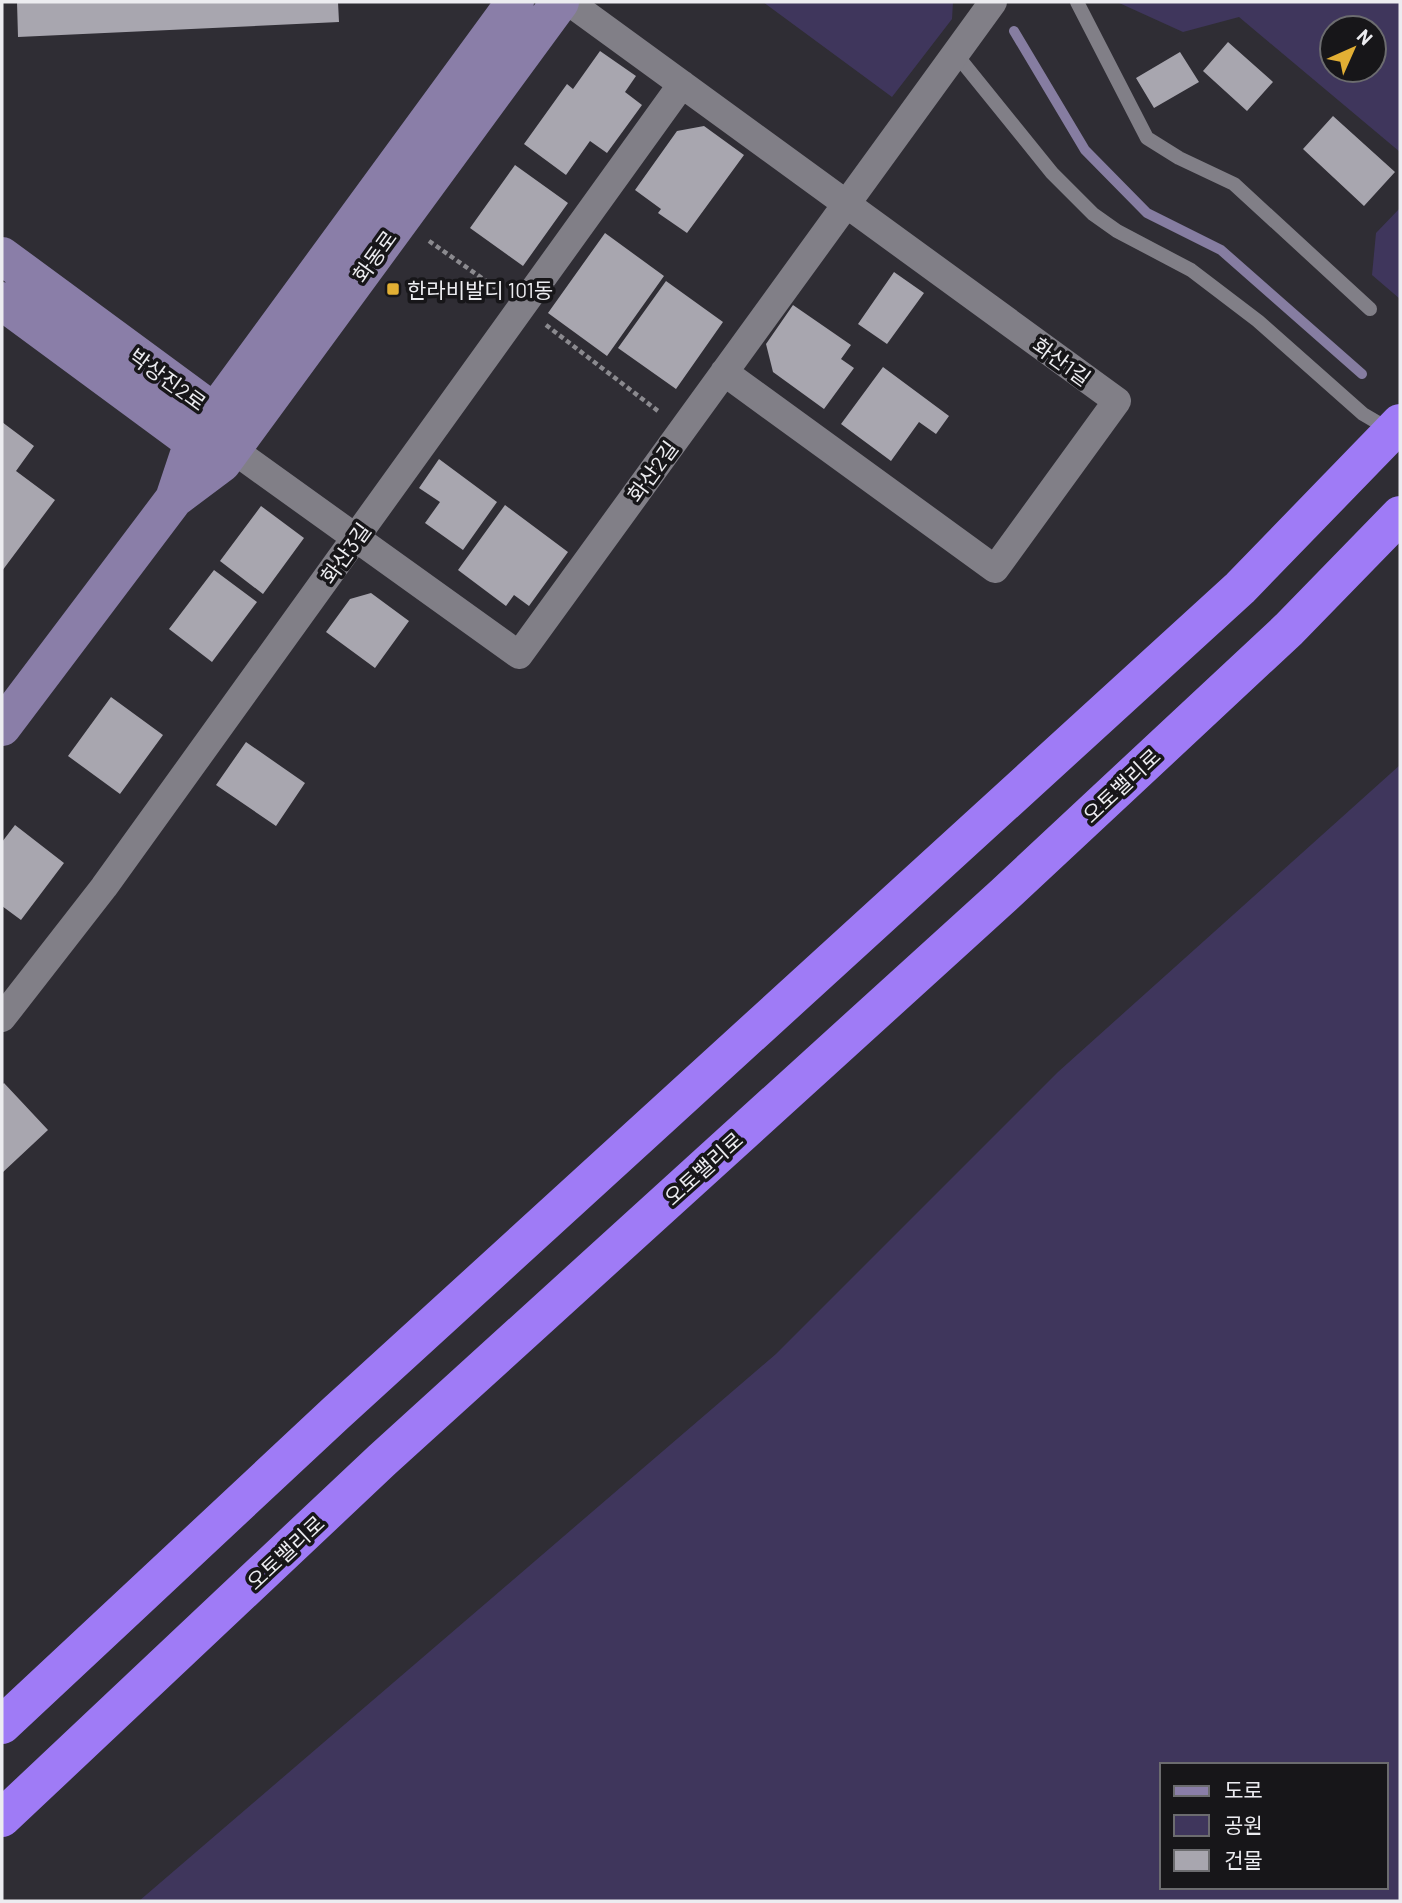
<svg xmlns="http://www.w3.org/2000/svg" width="1402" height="1903" viewBox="0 0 1402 1903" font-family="Barlow,'Noto Sans KR',sans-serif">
<rect width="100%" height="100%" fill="#2f2d34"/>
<path fill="#3f365c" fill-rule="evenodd" d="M763,2H953L952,19L892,97Z
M1117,2H1400V152L1239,17L1183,32ZM1332,28H1374V70H1332Z
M1400,208V299L1372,275L1376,233Z
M1400,765V1901H139L776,1354L1058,1072ZM1162,1765H1386V1887H1162Z"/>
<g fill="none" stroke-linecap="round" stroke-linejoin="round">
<path stroke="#867da1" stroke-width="10" d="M1014,31L1085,150L1147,213L1221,250L1362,374"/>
</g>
<path fill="#a8a6af" d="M17,2H338L339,22L18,37Z
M1228,42L1273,82L1247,111L1203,71Z
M600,51L636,76L625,92L642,105L607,153L590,141L566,175L524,144L567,84L573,89Z
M1180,52L1199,82L1154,108L1136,78Z
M1333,116L1395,172L1364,206L1303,149Z
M704,126L744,155L687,233L658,213L661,209L635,190L677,131Z
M515,165L568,203L523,266L470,228Z
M605,233L664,276L607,356L548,313Z
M894,272L924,293L887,344L858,324Z
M666,281L723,322L676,389L618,348Z
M793,305L851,345L841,359L854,368L824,409L773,372L766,344Z
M883,367L949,416L936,434L919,422L891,461L841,424Z
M2,422L34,446L16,471L55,500L2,571Z
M439,459L497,502L463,550L425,523L440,502L419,488Z
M505,505L568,552L529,606L514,595L506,606L458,570Z
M261,506L304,538L263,594L220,561Z
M214,570L257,602L212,662L169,629Z
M371,593L409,621L375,668L326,632L350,599Z
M111,697L163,735L120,794L68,756Z
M246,742L305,783L276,826L216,785Z
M15,825L64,863L21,920L2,906V842Z
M4,1083L48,1130L2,1173V1085Z"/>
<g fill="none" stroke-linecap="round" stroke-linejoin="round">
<path stroke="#8b8a8f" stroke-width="4.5" stroke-dasharray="5 3.5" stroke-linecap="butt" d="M429,241L496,288
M546,325L658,411"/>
<path stroke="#817f87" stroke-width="14" d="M1077,2L1147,138L1179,158L1234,184L1370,309
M955,53L1052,173L1093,214L1117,231L1191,270L1258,321L1363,414L1392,431"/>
<path stroke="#817f87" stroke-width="28" d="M569,2L1117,401L995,569L724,372
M232,449L519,655L993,2
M2,1018L104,887L682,84"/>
<path stroke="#8a7ea8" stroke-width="38" d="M2,256L214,412L225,434
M2,301L193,442L216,446
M174,499L193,442L515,2
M2,727L174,499L222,463L560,2"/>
<path stroke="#9f7bf6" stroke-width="38" d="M2,1725L336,1413L1240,588L1400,423
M2,1818L382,1460L1004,895L1289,629L1400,515"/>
</g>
<rect fill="#e2af34" stroke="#171619" stroke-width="2.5" x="386" y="282" width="14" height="14" rx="3.5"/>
<g text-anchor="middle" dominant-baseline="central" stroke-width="7" stroke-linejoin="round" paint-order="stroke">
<g font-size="21" fill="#ececf0" stroke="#171619">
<text transform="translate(374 256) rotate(-54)">화동로</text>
<text transform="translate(1062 361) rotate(36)">화산1길</text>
<text transform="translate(168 379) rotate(36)">박상진2로</text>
<text transform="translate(652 471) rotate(-54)">화산2길</text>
<text transform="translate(345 553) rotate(-54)">화산3길</text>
<text transform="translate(1121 785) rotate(-43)">오토밸리로</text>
<text transform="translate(703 1168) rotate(-42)">오토밸리로</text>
<text transform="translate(285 1552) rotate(-43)">오토밸리로</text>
</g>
<g font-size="21" fill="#ececf0" stroke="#171619" text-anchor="start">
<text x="407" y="289">한라비발디 101동</text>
</g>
</g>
<rect width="1402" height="1903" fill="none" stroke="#ececf0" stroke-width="7"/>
<rect x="1160" y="1763" width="228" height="126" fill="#171619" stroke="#6c6c6f" stroke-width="2"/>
<rect x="1174" y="1786" width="35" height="10" fill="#8a7ea8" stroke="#6c6c6f" stroke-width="2"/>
<text x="1224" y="1798" font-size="21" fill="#ececf0">도로</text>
<rect x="1174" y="1815" width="35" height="21" fill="#3f365c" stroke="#6c6c6f" stroke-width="2"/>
<text x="1224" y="1833" font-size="21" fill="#ececf0">공원</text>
<rect x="1174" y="1850" width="35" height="21" fill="#a8a6af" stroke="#6c6c6f" stroke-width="2"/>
<text x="1224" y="1868" font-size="21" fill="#ececf0">건물</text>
<g transform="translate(1353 49) rotate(45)"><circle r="33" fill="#171619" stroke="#6c6c6f" stroke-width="2"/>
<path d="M0-5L12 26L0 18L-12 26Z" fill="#e2af34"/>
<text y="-10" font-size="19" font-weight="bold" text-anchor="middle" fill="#ececf0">N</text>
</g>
</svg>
